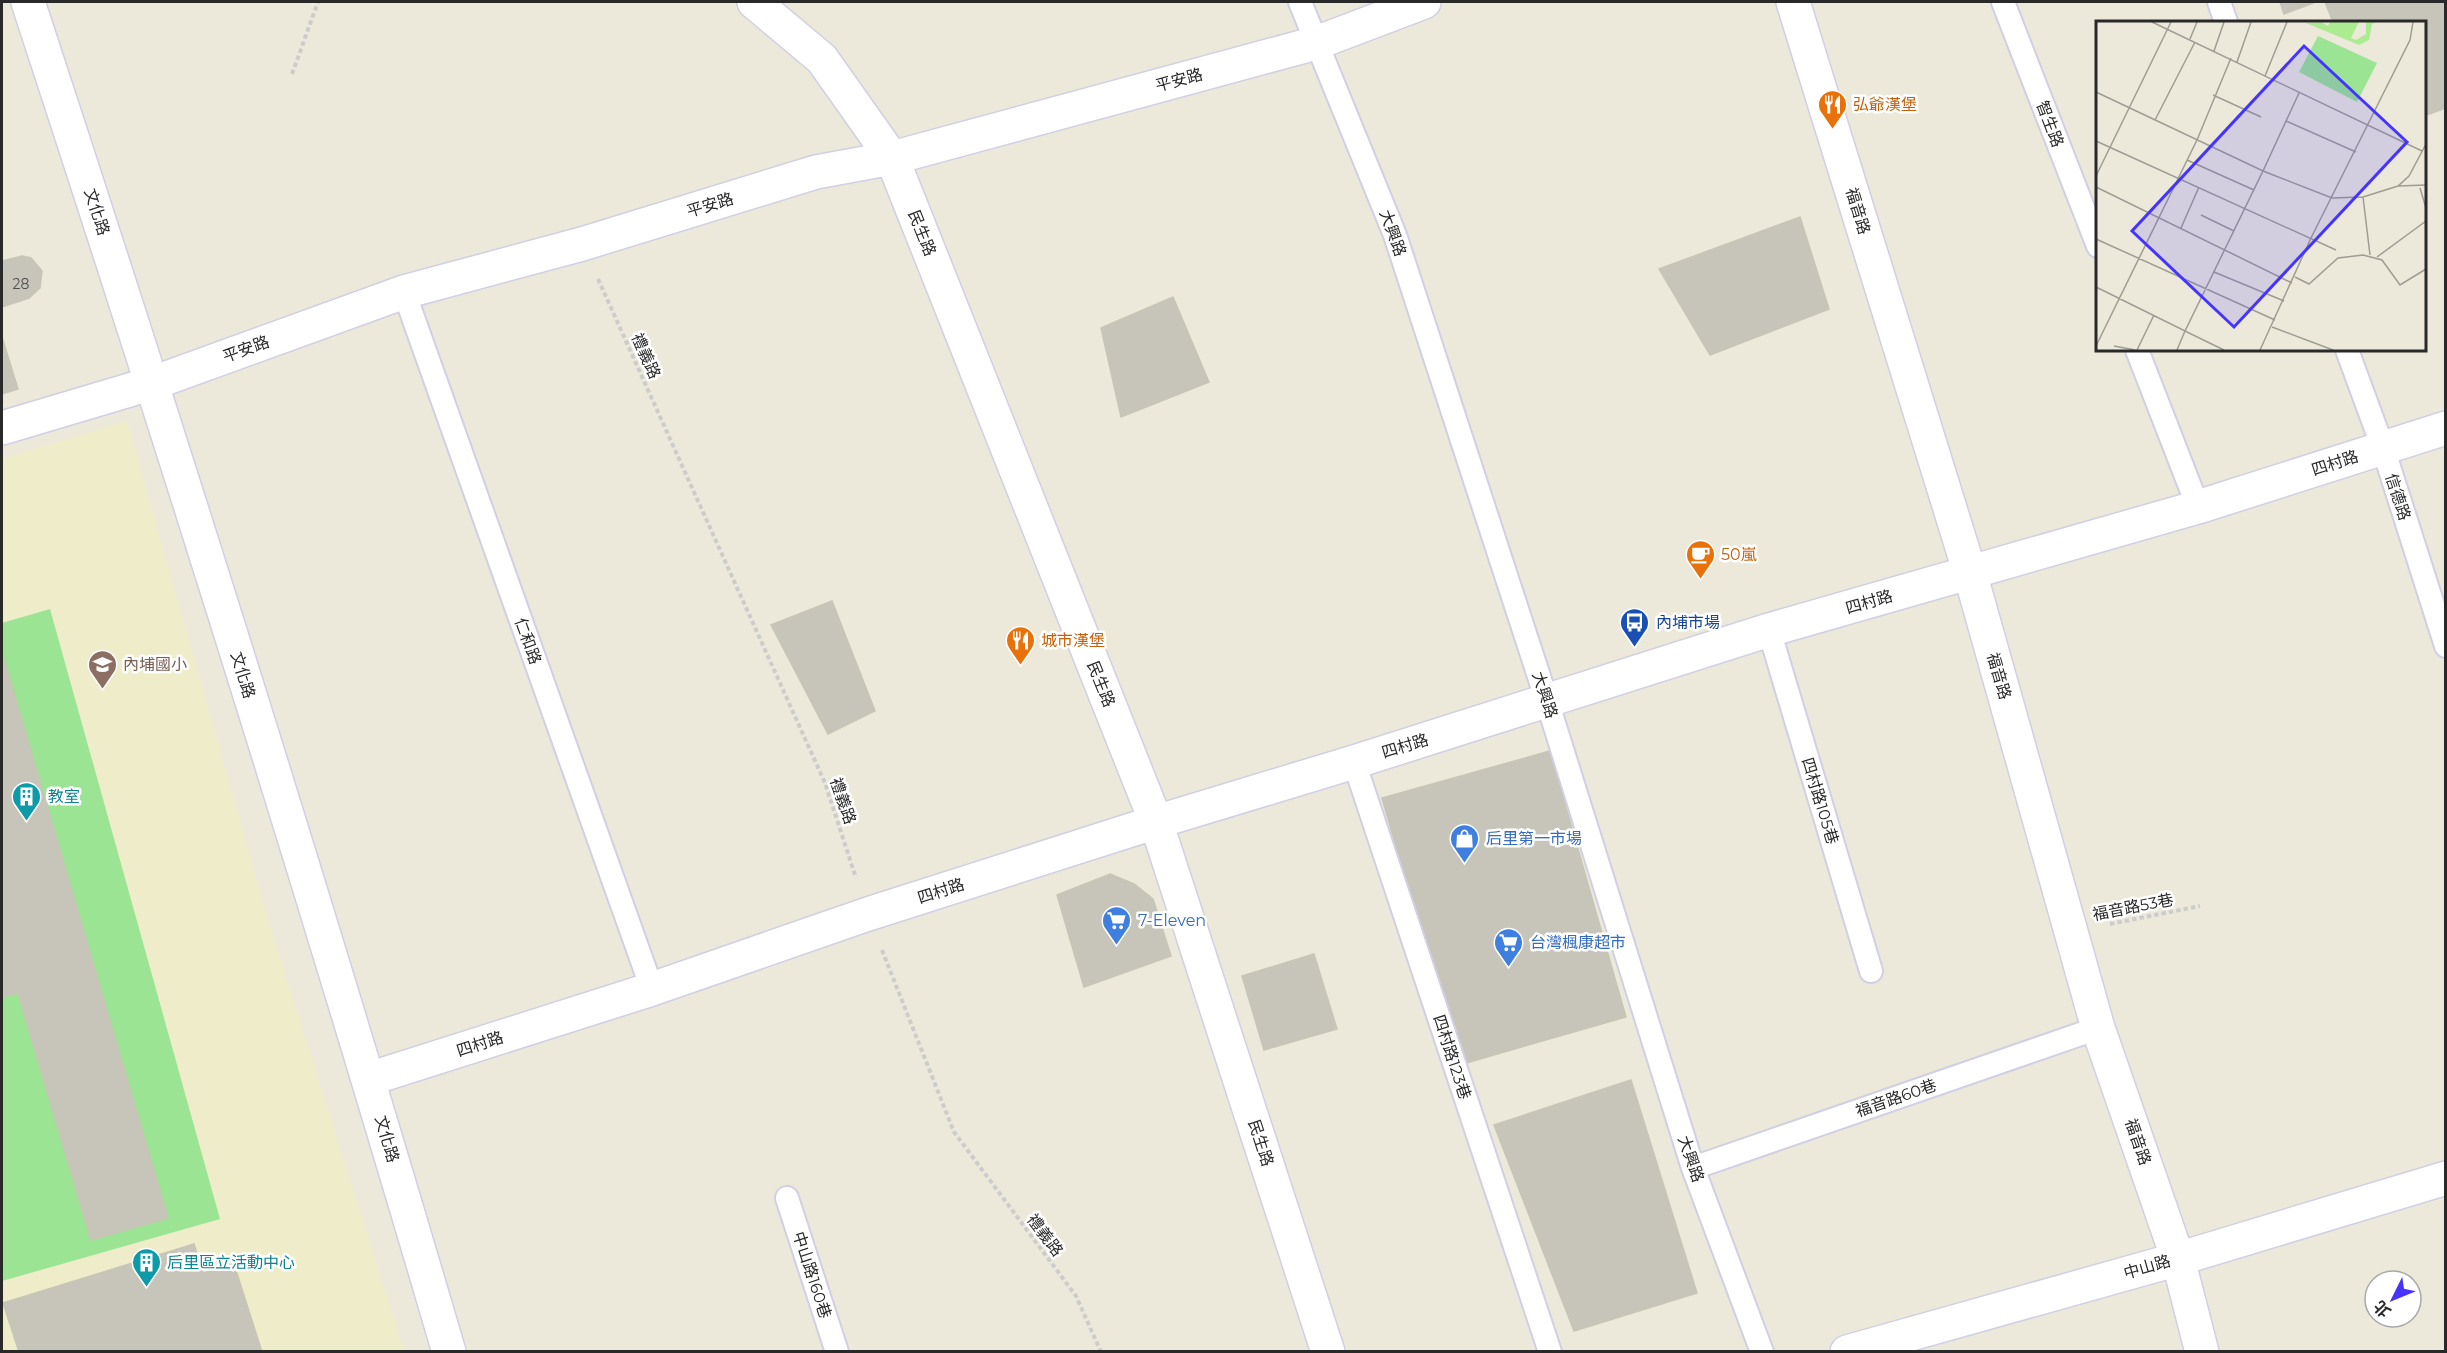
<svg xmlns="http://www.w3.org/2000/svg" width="2447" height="1353" viewBox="0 0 2447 1353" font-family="Montserrat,'Noto Sans TC',sans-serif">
<rect width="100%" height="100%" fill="#ece9da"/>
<path fill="#eeecc9" d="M127,421L268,920L404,1351L2,1352V459Z"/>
<path fill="#9ae494" d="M50,609L220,1219L2,1281V623Z"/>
<path fill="#c7c5ba" stroke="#c7c5b4" stroke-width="1.5" d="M2280,2H2316L2284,14Z
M2325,2H2446V108L2424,116V22H2333Z
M1800,217L1829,309L1710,355L1659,269Z
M22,256L31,258L42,271L40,288L29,298L2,307V261Z
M1173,297L1209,382L1121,417L1101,328Z
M2,337L18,389L2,394Z
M832,601L875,711L828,734L771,625Z
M2,652L168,1218L91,1240L18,993L2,997Z
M1550,751L1626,1017L1459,1065L1382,798Z
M1110,874L1134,884L1153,899L1171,956L1084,987L1057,895Z
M1314,954L1337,1029L1264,1050L1242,976Z
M1631,1080L1697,1293L1574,1331L1494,1125Z
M194,1244L203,1273L234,1264L262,1352H19L3,1303Z"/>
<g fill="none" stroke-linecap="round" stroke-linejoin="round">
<defs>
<path id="lane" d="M1300,2L1395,235L1547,701L1693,1168L1762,1352
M2003,2L2098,246
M2219,2L2226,22
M404,292L652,989
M2137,350L2198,507
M2347,350L2383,448L2446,646
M1769,630L1871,971
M1354,762L1550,1352
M1693,1168L2098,1028
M787,1198L837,1352"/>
<path id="street" d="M28,2C175,450 316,899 449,1352
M1793,2L1970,573L2098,1028L2178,1259L2202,1352
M2,428L153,383L404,292L582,244L816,172L892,158L1316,43L1424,2
M369,1079L652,989L868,914L1156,822L1328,1352
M1847,1352L2178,1259L2446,1178"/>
<path id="secondary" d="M754,2L822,59L892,158L1156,822L1354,762L1769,630L2198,507L2446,428"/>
</defs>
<use href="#lane" stroke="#d1cfe3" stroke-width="26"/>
<use href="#street" stroke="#d1cfe3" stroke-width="36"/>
<use href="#secondary" stroke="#d1cfe3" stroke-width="36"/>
<path stroke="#ccc" stroke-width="4" stroke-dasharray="4.5 3" stroke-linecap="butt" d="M292,74L318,2
M598,279L825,783L856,878
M2110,924L2200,906
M882,950L954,1132L1076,1296L1101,1352"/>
<use href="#lane" stroke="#fff" stroke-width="22"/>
<use href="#street" stroke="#fff" stroke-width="33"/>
<use href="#secondary" stroke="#fff" stroke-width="33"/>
</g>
<defs>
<symbol id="restaurant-pin" viewBox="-11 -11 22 30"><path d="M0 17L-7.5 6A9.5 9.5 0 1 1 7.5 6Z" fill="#e8710a" stroke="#fff"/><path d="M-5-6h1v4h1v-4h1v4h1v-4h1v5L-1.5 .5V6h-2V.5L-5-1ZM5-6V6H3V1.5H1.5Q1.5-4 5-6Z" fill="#fff"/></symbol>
<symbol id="cafe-pin" viewBox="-11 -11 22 30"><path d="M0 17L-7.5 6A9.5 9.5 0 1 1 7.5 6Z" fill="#e8710a" stroke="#fff"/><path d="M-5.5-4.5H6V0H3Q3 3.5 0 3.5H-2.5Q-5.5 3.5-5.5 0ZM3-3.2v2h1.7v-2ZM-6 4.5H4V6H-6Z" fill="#fff"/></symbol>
<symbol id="bus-pin" viewBox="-11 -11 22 30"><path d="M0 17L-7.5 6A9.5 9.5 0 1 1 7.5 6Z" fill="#1a4fb4" stroke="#fff"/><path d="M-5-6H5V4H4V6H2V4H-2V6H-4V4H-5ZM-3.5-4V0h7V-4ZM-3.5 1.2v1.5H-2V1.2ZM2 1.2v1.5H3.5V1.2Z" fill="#fff"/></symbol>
<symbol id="school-pin" viewBox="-11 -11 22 30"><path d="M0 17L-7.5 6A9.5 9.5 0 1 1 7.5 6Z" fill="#8d6e63" stroke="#fff"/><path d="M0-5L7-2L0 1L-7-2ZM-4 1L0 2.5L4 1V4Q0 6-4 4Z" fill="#fff"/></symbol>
<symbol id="building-pin" viewBox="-11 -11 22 30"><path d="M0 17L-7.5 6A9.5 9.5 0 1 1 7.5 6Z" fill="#0f9aa8" stroke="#fff"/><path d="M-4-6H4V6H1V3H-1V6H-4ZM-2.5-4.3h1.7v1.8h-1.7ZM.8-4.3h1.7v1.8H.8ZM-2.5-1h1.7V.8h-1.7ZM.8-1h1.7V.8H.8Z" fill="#fff"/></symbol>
<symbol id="shop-pin" viewBox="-11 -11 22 30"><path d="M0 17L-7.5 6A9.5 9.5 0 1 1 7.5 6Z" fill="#3f7fe0" stroke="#fff"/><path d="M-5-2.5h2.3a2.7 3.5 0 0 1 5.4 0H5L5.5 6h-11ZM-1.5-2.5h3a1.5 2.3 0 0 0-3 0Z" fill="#fff"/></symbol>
<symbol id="supermarket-pin" viewBox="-11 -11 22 30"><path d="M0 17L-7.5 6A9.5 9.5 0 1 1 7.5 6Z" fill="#3f7fe0" stroke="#fff"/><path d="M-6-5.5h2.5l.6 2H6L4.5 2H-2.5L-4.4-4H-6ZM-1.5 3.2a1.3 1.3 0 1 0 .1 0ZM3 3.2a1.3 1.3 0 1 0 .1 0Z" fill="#fff"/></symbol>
</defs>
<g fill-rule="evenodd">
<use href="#restaurant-pin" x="1816" y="88" width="33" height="45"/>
<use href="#cafe-pin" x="1684" y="538" width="33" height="45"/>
<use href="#bus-pin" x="1618" y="606" width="33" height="45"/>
<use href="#restaurant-pin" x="1004" y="624" width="33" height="45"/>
<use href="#school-pin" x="86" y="648" width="33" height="45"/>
<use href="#building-pin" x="10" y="780" width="33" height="45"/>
<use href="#shop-pin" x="1448" y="822" width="33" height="45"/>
<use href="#supermarket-pin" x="1100" y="904" width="33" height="45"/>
<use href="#supermarket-pin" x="1492" y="926" width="33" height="45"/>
<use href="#building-pin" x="130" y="1246" width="33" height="45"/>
</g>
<g text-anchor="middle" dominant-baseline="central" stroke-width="5" stroke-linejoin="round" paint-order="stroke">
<g font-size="14" fill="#50504d">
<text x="21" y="284">28</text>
</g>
<g font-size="16" fill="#292929" stroke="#fff">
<text transform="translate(1179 80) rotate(-15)">平安路</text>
<text transform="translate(2050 124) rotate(69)">智生路</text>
<text transform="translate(710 205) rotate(-17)">平安路</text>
<text transform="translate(1858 211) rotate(73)">福音路</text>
<text transform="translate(97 212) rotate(72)">文化路</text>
<text transform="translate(922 233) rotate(68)">民生路</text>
<text transform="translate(1393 233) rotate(70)">大興路</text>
<text transform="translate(246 349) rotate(-20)">平安路</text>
<text transform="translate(646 356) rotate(66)">禮義路</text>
<text transform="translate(2335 463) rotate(-18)">四村路</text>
<text transform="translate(2398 497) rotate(72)">信德路</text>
<text transform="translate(1869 602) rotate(-16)">四村路</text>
<text transform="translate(528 641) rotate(70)">仁和路</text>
<text transform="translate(243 675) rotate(73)">文化路</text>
<text transform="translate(1999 676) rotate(74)">福音路</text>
<text transform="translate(1101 684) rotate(68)">民生路</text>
<text transform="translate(1545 695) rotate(72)">大興路</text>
<text transform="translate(1405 746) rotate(-17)">四村路</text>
<text transform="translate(843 801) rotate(71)">禮義路</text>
<text transform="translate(1820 801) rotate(73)">四村路105巷</text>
<text transform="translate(941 891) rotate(-18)">四村路</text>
<text transform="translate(2133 907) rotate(-11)">福音路53巷</text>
<text transform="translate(480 1044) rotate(-18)">四村路</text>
<text transform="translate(1452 1057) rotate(72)">四村路123巷</text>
<text transform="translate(1896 1098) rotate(-19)">福音路60巷</text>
<text transform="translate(387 1139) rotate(74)">文化路</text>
<text transform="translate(2138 1142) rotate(71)">福音路</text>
<text transform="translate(1261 1143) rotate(72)">民生路</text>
<text transform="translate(1691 1159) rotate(71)">大興路</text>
<text transform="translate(1045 1235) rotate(53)">禮義路</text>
<text transform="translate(2147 1267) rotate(-16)">中山路</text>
<text transform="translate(812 1275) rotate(72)">中山路160巷</text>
</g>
<g font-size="16" fill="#c56008" stroke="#fff" text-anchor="start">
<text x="1853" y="104">弘爺漢堡</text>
<text x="1721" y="554">50嵐</text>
<text x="1041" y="640">城市漢堡</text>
</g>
<g font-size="16" fill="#164399" stroke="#fff" text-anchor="start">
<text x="1656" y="622">內埔市場</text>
</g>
<g font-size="16" fill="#785e54" stroke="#fff" text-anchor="start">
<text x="123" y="664">內埔國小</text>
</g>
<g font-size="16" fill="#0d838f" stroke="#fff" text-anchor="start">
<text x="48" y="796">教室</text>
<text x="167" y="1262">后里區立活動中心</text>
</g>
<g font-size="16" fill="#366cbe" stroke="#fff" text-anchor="start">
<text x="1486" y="838">后里第一市場</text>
<text x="1138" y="920">7-Eleven</text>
<text x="1530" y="942">台灣楓康超市</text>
</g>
</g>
<g transform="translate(2096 21)">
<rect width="330" height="330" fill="#ece9da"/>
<path d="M222,15L281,42L261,81L203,51Z" fill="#9ae494"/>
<path d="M225,1L232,5L234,1H263L255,17L260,19L270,13V1H281L276,3L273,19L263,24L210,2Z" fill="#acec90"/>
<path fill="none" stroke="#9e9c93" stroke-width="1.5" d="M56,1L326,130M94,18L101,1M118,30L128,1M141,41L155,1M169,55L191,1M0,71L167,150L203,72M117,74L165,96M59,99L99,21M190,100L260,131M0,120L240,229M91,139L158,169M0,155L75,1M302,165L330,164M0,166L196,262M324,167L330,187M267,176L274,234M105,194L138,210M85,207L103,166M0,218L179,299M281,236L330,200M118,251L188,280M199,256L213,263L242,237L267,234L286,239L304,264L330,248M0,266L89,310L167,150L236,177L267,176L302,165L313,155L330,123M176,306L237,329M0,325L101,119L135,37M18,325L39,329M41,329L58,294M81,329L89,310L128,329M164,329L215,217L314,19L317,1"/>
<path fill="#4534ff" fill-opacity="0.15" stroke="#4534ff" stroke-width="3" d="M208,25L311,121L138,306L36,210Z"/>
<rect width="330" height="330" fill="none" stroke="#292929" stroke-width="3"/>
</g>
<rect width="2447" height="1353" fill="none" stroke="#292929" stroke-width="6"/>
<g transform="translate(2393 1299) rotate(227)"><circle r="28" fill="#ffffff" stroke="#a9a9a9" stroke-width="1.5"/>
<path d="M0-4.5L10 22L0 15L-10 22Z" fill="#4534ff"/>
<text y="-9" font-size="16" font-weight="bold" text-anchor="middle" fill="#292929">北</text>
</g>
</svg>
